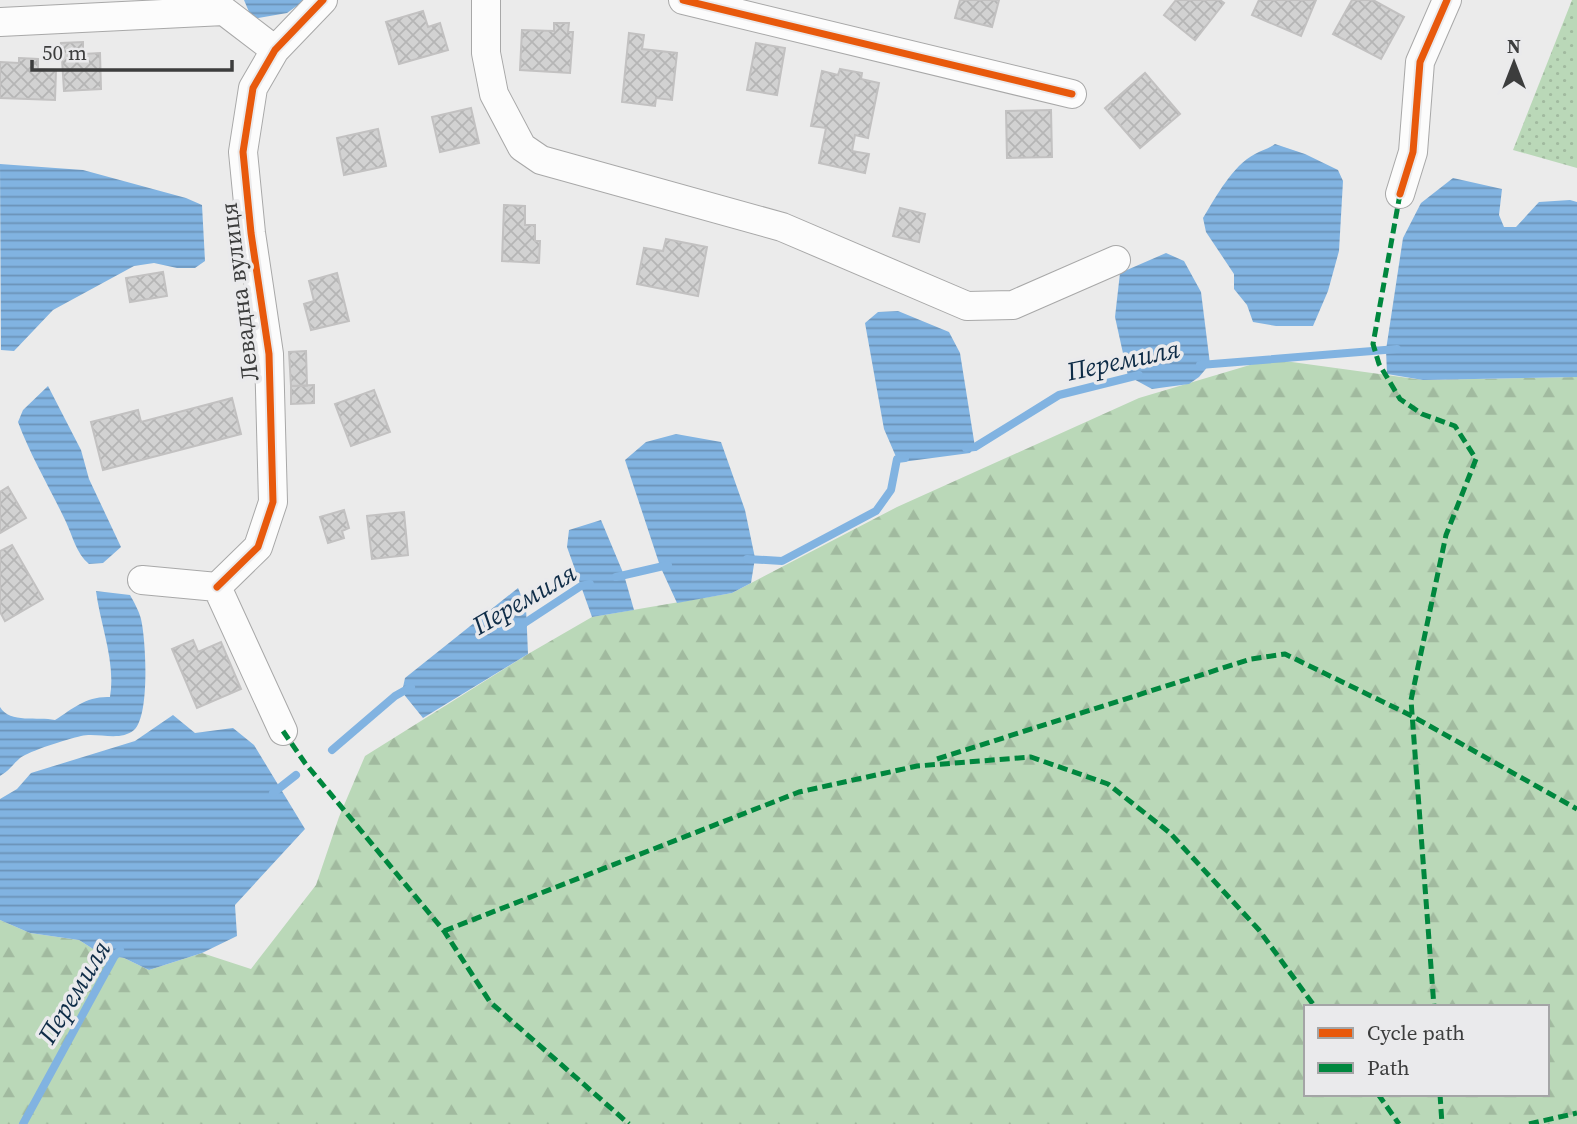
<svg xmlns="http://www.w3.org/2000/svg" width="1577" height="1124" viewBox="0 0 1577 1124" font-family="'Source Serif 4',serif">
<defs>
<pattern id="grass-dots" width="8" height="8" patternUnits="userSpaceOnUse" patternTransform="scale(1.75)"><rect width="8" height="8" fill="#bad8b8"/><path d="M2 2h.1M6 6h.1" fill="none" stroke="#a1ba9f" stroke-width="1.8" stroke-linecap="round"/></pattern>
<pattern id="forest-firs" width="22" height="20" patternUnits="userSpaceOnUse" patternTransform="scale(1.75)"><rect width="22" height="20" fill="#bad8b8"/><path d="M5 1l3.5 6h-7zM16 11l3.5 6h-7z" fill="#a1ba9f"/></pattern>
<pattern id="water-rules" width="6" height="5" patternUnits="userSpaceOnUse" patternTransform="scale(1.75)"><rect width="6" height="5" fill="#81b3e1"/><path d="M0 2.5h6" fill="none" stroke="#6b93b8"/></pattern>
<pattern id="building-cross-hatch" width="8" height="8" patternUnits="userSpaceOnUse" patternTransform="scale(1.75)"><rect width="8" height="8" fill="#d2d2d2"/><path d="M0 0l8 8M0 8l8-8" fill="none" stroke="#b5b5b5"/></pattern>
</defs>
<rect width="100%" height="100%" fill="#ebebeb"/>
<path fill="url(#grass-dots)" d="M1572,0H1577V168L1513,150Z"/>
<path fill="url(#forest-firs)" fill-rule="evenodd" d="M1270,359L1423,380L1577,377V1124H0V920L30,933L79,940L101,954L124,958L149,970L202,953L251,969L316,885L339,817L365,756L528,654L592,617L732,593L897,507L1139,398ZM1306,1007H1547V1094H1306Z"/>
<path fill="url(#water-rules)" d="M244,0H305L287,13L252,19Z
M1275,144L1305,154L1338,170L1343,181L1339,251L1328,291L1313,326H1276L1253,322L1247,305L1234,289V274L1206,232L1203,218C1216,197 1232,166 1255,154C1262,150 1268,149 1275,144Z
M0,164L83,170L186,198L202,205L205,261L195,268H177L154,263L134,266L53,310L14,351L1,350Z
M1453,178L1502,189L1499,215L1504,227H1516L1539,202L1570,200L1577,202V377L1423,380L1387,374L1386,350L1403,238L1421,203Z
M1166,253L1184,261L1201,292L1210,364L1199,377L1189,384L1152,389L1128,376L1115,317L1120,273Z
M898,311L949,332L960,353L975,447L970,453L902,462L897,459L884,429L865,323L878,312Z
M48,386L81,450L89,479L121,547L103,563L89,564C76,553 73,537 66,522C50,488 31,457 18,422L23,410Z
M676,434L721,442L745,510L755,558L751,583L732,593L677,603L660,566L625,460L646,442Z
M601,520L624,575L634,610L592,617L567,547L569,530Z
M518,588L526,607L528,654L423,718L402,692L405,678Z
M96,591L130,595C134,602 139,611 141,619C146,640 150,716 134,730C120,742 97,732 81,736C68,739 29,751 20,758C12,765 11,769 0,776V707C10,724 38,716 55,720C74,708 86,696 110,697C116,662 100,624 96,591Z
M173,715L195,733L233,728L254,745L305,829L235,905L237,936L202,953L149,970L124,958L101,954L79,940L30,933L0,920V799L17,789L31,773L135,741Z"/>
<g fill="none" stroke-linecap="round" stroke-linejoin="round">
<path stroke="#81b3e1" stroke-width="8" d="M1200,365L1397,349
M966,448L975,447L1059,395L1139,375
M747,559L782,561L876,511L891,490L897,459L905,458
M616,577L668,565
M517,628L581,586L590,584
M332,750L395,696L411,687
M273,793L296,775
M23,1124L114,957L120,950"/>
</g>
<path fill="url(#building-cross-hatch)" stroke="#c2c1c1" stroke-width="2" d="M960,0H999L992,27L955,18Z
M1176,0H1220L1224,3L1195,40L1164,15Z
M1259,0H1316L1301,36L1252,15Z
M1352,0H1373L1404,17L1381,59L1333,34Z
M423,11L428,27L440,23L448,50L399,64L386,22Z
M554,23H569L568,32H573L570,73L520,70L522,30L554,31Z
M629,33L644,35L642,49L677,53L672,100L656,98L655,106L622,102Z
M83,42V54L100,53L101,89L64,91L61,43Z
M756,43L785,48L777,95L747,90Z
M19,58L38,59V69L56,70L55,100L0,98V62L19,63Z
M840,69L862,73L861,79L879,83L868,138L855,135L852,151L869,154L865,173L819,163L826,128L811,126L822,71L838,75Z
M1145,73L1180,114L1140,148L1105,108Z
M471,108L479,143L440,152L432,117Z
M1051,110L1052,157L1007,158L1006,111Z
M378,129L386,166L344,175L337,138Z
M504,205L525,206V225H535V241H540L539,263L502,261Z
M900,208L925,214L919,242L893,236Z
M666,239L707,247L698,296L637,284L644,248L663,251Z
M163,272L167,296L130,302L126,278Z
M337,273L349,321L311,330L304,304L314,301L309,281Z
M306,351L307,386H291L289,352Z
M314,385V403L291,404V386Z
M374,390L390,432L351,446L335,404Z
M232,398L241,434L103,470L91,422L138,410L141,422Z
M8,487L26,518L0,533V492Z
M344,510L349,528L342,531L344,538L328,543L320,517Z
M404,512L408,555L372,559L367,516Z
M12,545L43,599L5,621L0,612V551Z
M193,640L198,652L221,642L241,689L197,708L172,649Z"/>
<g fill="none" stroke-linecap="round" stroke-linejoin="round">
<defs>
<path id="minor" d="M486,0V53L494,94L522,147L541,160L782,227L967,306L1013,305L1116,260
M683,0L1072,94
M0,22L224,11L275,50
M1400,194L1413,152L1420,62L1447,0
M142,580L217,587
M217,587L258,547L273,502L269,354L251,233L243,152L253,88L275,50L323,0
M217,587L283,731"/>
</defs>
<use href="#minor" stroke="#a8a8a8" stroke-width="30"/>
<use href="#minor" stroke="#fcfcfc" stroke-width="28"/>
<path stroke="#00873e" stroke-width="5" stroke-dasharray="10 5" stroke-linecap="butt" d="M1400,194L1373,344L1379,364L1400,399L1422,414L1455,426L1476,459L1446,535L1411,700L1434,1007
M283,731L305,763L444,931L490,1002L629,1124
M937,759L1251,659L1285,654L1412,716L1577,809
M444,931L799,792L917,766L1031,757L1108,784L1170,833L1259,930L1315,1007
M1378,1094L1399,1124
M1440,1094L1442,1124
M1529,1124L1577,1113"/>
<defs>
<path id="cycleway" d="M683,0L1072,94
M1400,194L1413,152L1420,62L1447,0
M217,587L258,547L273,502L269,354L251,233L243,152L253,88L275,50L323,0"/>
</defs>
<use href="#cycleway" stroke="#eaeaec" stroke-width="11"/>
<use href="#cycleway" stroke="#e8590c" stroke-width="7"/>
</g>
<g text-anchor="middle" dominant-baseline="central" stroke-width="7" stroke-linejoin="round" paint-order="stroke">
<g font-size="24" fill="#3c3d3d" stroke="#eaeaec">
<text transform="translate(239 292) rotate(-97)">Левадна вулиця</text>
</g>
<g font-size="26" font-style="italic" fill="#0e2c47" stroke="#eaeaec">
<text transform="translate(1123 360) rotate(-12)">Перемиля</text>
<text transform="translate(524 599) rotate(-30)">Перемиля</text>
<text transform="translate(74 992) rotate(-59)">Перемиля</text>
</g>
</g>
<rect x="1304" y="1005" width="245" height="91" fill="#eaeaec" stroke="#a4a5a6" stroke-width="2"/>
<rect x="1318" y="1028" width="35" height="10" fill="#e8590c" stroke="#a4a5a6" stroke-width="2"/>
<text x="1367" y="1040" font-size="21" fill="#3c3d3d">Cycle path</text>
<rect x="1318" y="1063" width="35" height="10" fill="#00873e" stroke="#a4a5a6" stroke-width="2"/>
<text x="1367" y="1075" font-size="21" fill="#3c3d3d">Path</text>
<g transform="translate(1514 63)" stroke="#eaeaec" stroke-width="5" paint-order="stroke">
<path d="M0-5L12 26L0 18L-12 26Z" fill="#3c3d3d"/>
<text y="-10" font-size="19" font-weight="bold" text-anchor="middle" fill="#3c3d3d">N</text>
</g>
<path d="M32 60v10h200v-10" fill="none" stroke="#3c3d3d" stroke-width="3.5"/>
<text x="42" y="60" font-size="21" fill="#3c3d3d" stroke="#eaeaec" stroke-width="5" paint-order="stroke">50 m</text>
</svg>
